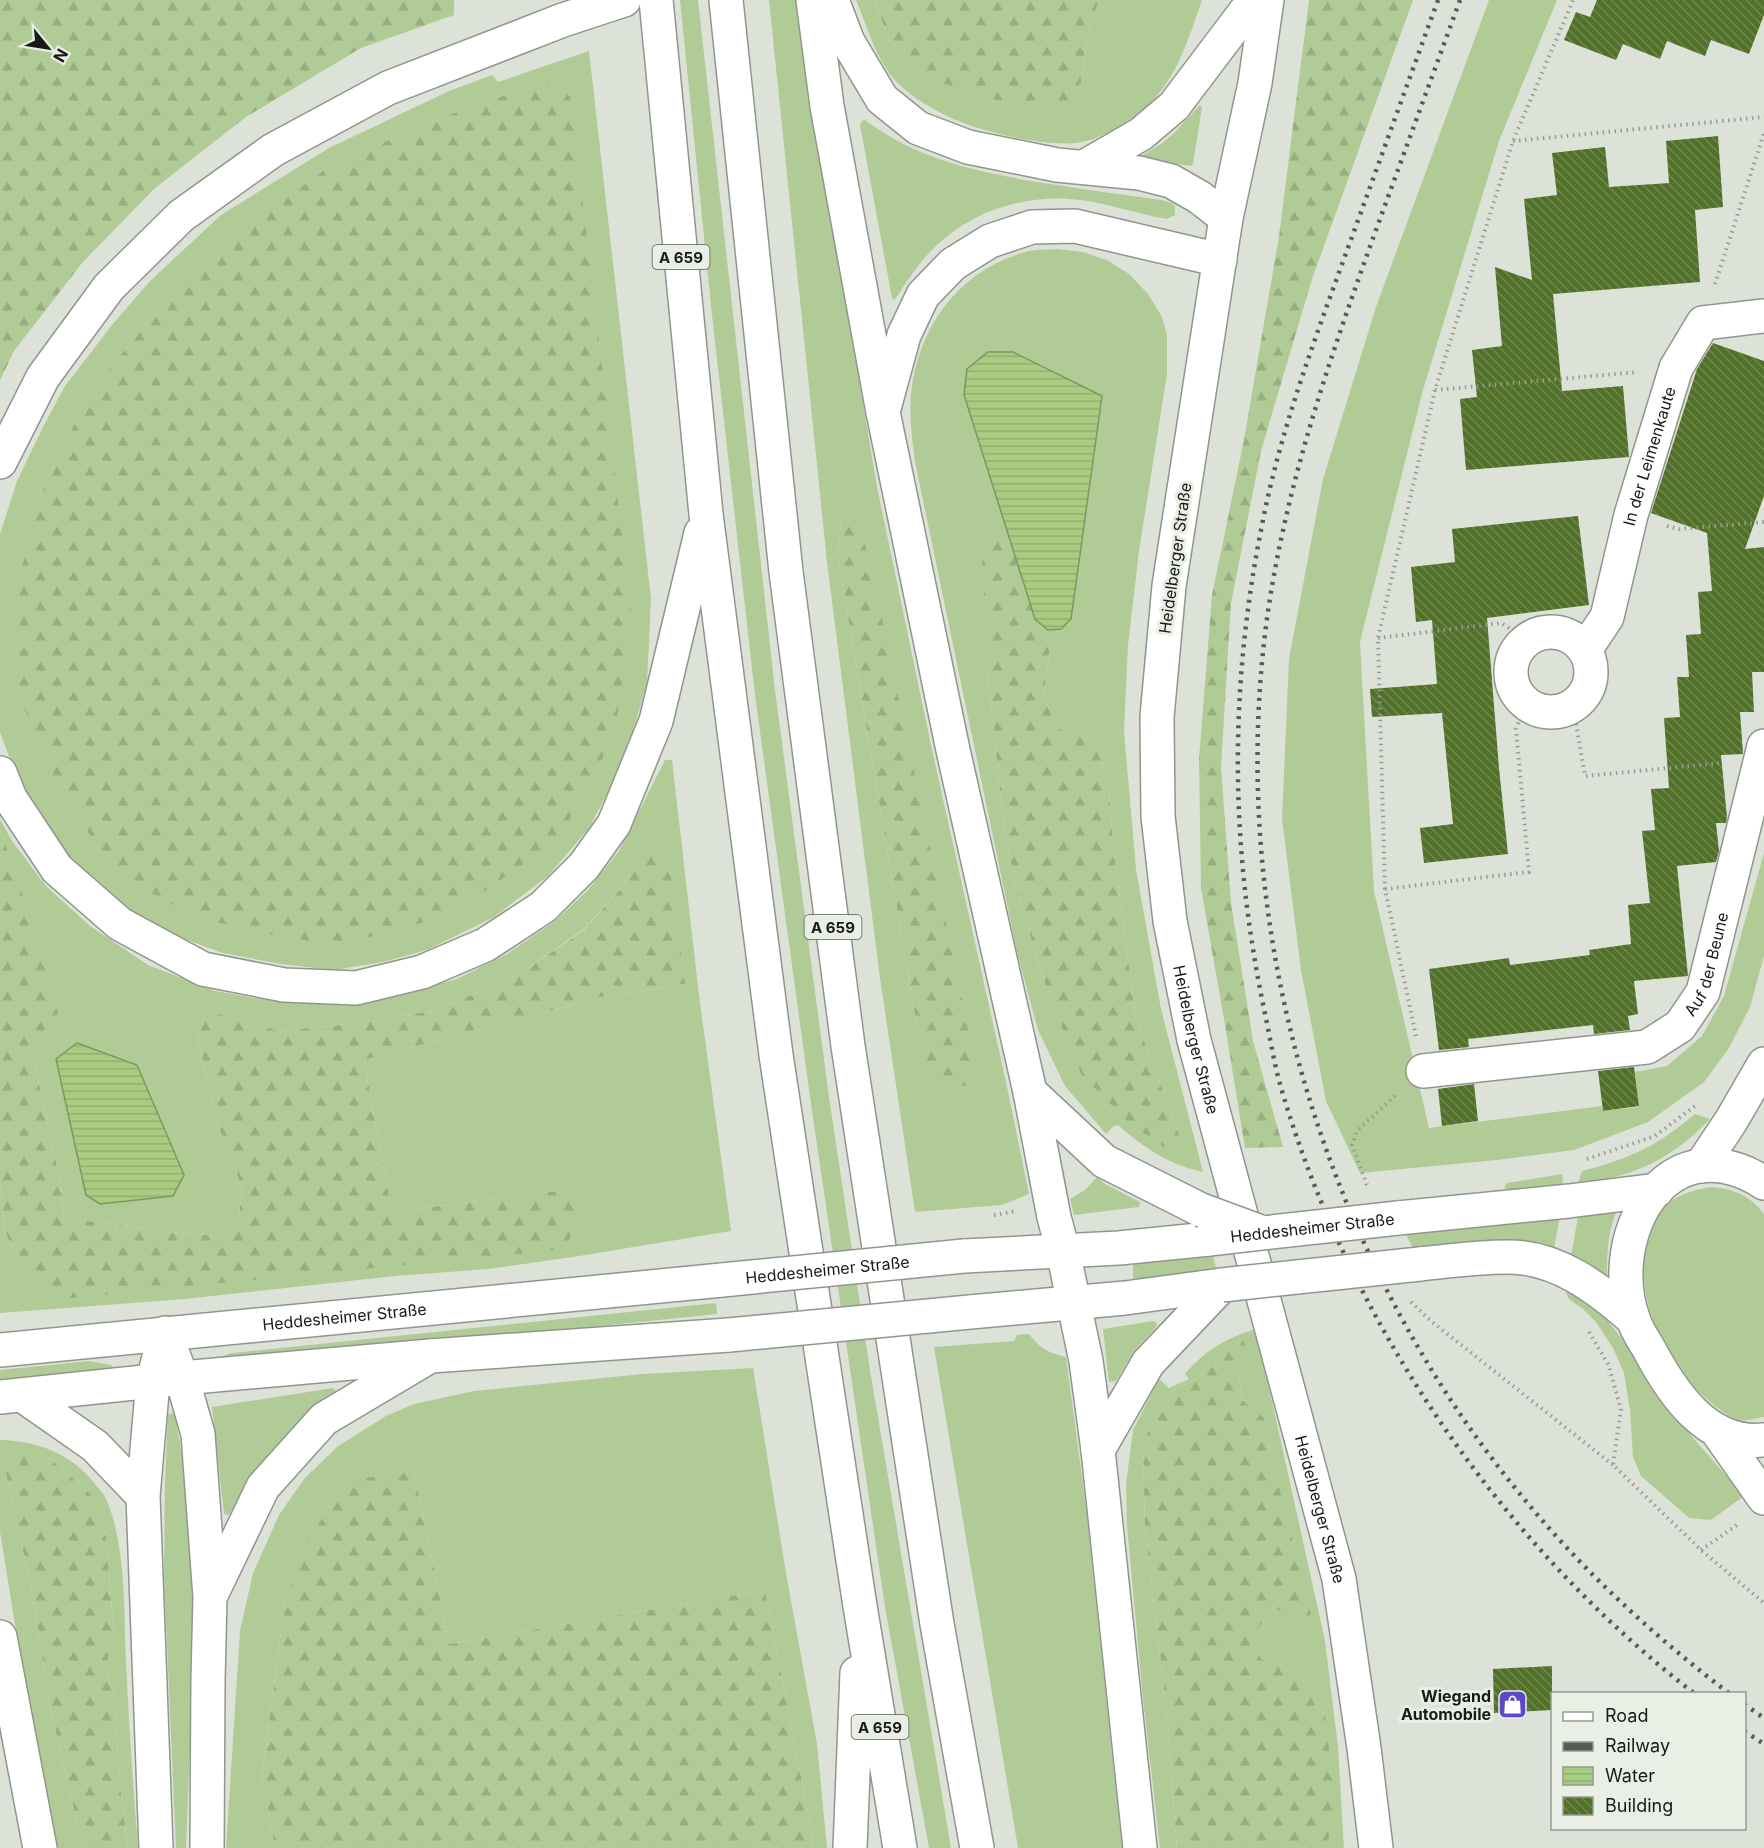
<svg xmlns="http://www.w3.org/2000/svg" width="1764" height="1848" viewBox="0 0 1764 1848" font-family="Inter,sans-serif">
<defs>
<pattern id="forest-firs" width="22" height="20" patternUnits="userSpaceOnUse" patternTransform="scale(1.5)"><rect width="22" height="20" fill="#b1cb96"/><path d="M5 1l3.5 6h-7zM16 11l3.5 6h-7z" fill="#98ae81"/></pattern>
<pattern id="water-rules" width="6" height="5" patternUnits="userSpaceOnUse" patternTransform="scale(1.5)"><rect width="6" height="5" fill="#a8cd81"/><path d="M0 2.5h6" fill="none" stroke="#90af6f"/></pattern>
<pattern id="building-back-hatch" width="6" height="6" patternUnits="userSpaceOnUse" patternTransform="scale(1.5)"><rect width="6" height="6" fill="#517128"/><path d="M-1 5l2 2M0 0l6 6M5-1l2 2" fill="none" stroke="#708754"/></pattern>
</defs>
<rect width="100%" height="100%" fill="#dde2d8"/>
<path fill="#b1cb96" fill-rule="evenodd" d="M680,0H698L775,690L829,1097L870,1370L951,1848H929L885,1607L811,1104L755,695L712,315Z
M769,0H798L814,108L877,487L931,745L1006,1082L1029,1194L1002,1205L915,1212L880,978L827,562ZM842,506L921,1051L838,558Z
M856,0H874L890,41L1081,82L1090,22L1100,0H1202C1190,34 1180,70 1155,98C1139,115 1105,138 1082,142C1047,149 972,130 941,113C924,104 906,93 893,78C875,56 867,26 856,0Z
M1489,0H1557L1499,141L1423,390L1360,642L1374,891L1429,1128L1602,1106L1603,1111L1639,1107L1635,1072L1667,1066L1702,1036L1724,996L1764,853V956L1750,1007L1729,1048L1704,1082L1648,1122L1574,1150L1497,1160L1360,1173L1326,1101L1301,970L1282,819L1289,659L1323,479L1376,307Z
M589,51L651,599L647,683L624,762L589,828L548,876L494,917L427,950L383,962L334,970L281,964L223,953L157,929L102,890L66,854L37,815L11,762L0,732V534L17,481L44,425L65,386L112,325L150,281L221,215L329,148L449,91L492,75L498,82ZM543,82L38,500L88,395L167,299L334,163L464,109Z
M1200,105L1202,107L1193,164L1191,166L1144,159L1143,155L1161,144L1173,134Z
M865,120C918,159 967,169 1031,181C1074,188 1118,194 1162,200L1172,203L1175,206V215L1167,219C1138,214 1110,204 1081,200C1030,193 974,209 936,246C925,256 916,269 907,281C902,288 899,295 894,300L892,298L860,125L862,121Z
M1057,249L1083,252L1107,260L1129,274L1148,294L1162,317L1167,335V374L1139,551L1128,645L1124,731L1136,869L1161,1009L1203,1172C1168,1164 1144,1148 1118,1125L1114,1126L1106,1134L1065,1086L1038,1030L1017,952L915,462C912,440 909,417 911,394C918,325 961,268 1029,251C1038,249 1048,250 1057,249ZM1050,649L1043,697L1058,728L1096,742L1109,788L1114,854L1136,1019L1181,1140L1049,997L1015,886L1003,819L987,667Z
M665,760H672L699,995L731,1231L573,1257L488,1269L395,1276L185,1299L0,1313V1181L5,1230L20,1272L566,1190L392,1212L364,1060L602,997L685,984L640,854L623,886L584,929L518,975L433,1011L339,1025L279,1031L206,1010L198,1040L219,1128L242,1188L239,1217L219,1236L167,1232L122,1225L80,1220L64,1214L61,1185L31,1047L20,886L0,829V819L12,841L46,886L90,926L148,965L215,991L284,1003L353,1005L457,979L507,954L554,922L588,890L619,851Z
M1695,1114L1710,1119C1670,1161 1633,1176 1577,1185L1582,1171C1611,1164 1644,1152 1669,1134C1678,1128 1686,1121 1695,1114Z
M1562,1174L1563,1181L1559,1186L1509,1191L1504,1187L1507,1183Z
M1097,1177L1105,1184L1140,1202L1139,1207L1074,1215L1070,1199L1085,1190Z
M1712,1187C1734,1189 1751,1196 1764,1214V1417C1757,1418 1748,1421 1741,1420C1731,1419 1718,1408 1710,1402C1696,1390 1683,1377 1673,1362C1648,1325 1629,1254 1657,1215C1670,1197 1691,1190 1712,1187Z
M1619,1206C1607,1230 1607,1255 1607,1280L1571,1256L1579,1211Z
M1560,1216L1554,1249L1415,1252L1405,1233Z
M1212,1252L1217,1272L1133,1279V1262Z
M1567,1289L1605,1317L1626,1344L1666,1407L1744,1496L1711,1520L1689,1518L1641,1476L1633,1457L1630,1410L1624,1373L1613,1348L1596,1322L1583,1309L1569,1299L1566,1293Z
M716,1303L717,1314L210,1366L208,1361L232,1353Z
M1153,1321L1157,1323L1156,1327L1134,1351L1116,1381L1109,1382L1103,1329Z
M1256,1329L1325,1641L1338,1747L1344,1848H1328L1325,1714L1316,1706L1301,1678L1262,1660L1250,1640L1274,1607L1269,1448L1264,1419L1242,1400L1239,1373L1243,1341L1194,1380L1168,1393L1143,1449L1145,1529L1165,1696L1177,1848H1160L1143,1699L1127,1526L1126,1484L1133,1430L1159,1379L1169,1388L1189,1379L1185,1374C1204,1351 1227,1337 1256,1329Z
M1029,1334C1041,1349 1047,1352 1066,1357L1086,1507L1122,1848H1018L934,1347L1014,1341L1017,1335Z
M89,1361L111,1365L116,1370L0,1384V1370Z
M753,1368L786,1573L817,1744L827,1848H811L812,1834L765,1590L450,1644L414,1472L285,1602L262,1776L275,1848H226L240,1631L253,1573L279,1515L304,1479L338,1446L386,1416L414,1404L474,1391L643,1374Z
M333,1388L338,1393L303,1416L263,1460L229,1515L224,1514L212,1407Z
M175,1413C180,1443 185,1474 187,1504C198,1618 190,1734 186,1848H176L164,1576L165,1483L168,1414Z
M0,1440C38,1441 72,1454 95,1484C99,1489 104,1494 106,1499C126,1543 124,1613 126,1661C129,1724 133,1786 138,1848H128L121,1794L114,1697L106,1667L114,1633L106,1537L92,1495L49,1458L6,1473L31,1587L51,1712L83,1848H58L28,1704L0,1532Z"/>
<path fill="url(#forest-firs)" d="M0,0H454V15L361,48L246,117L154,189L82,263L14,351L0,380Z
M874,0H1100L1090,22L1081,82L1060,109L977,97L929,77L890,41Z
M1309,0H1413L1312,279L1261,451L1231,603L1221,767L1231,903L1253,1041L1283,1147L1245,1148L1225,1025L1201,888L1199,758L1212,595L1244,440L1279,236Z
M543,82L570,96L632,618L614,737L559,839L450,915L337,946L257,932L199,918L147,891L96,845L55,780L20,698L14,601L38,500L88,395L167,299L231,238L334,163L464,109Z
M842,506L857,509L881,614L977,1070L971,1084L948,1090L921,1051L838,558Z
M1004,534L1038,554L1050,649L1043,697L1058,728L1096,742L1109,788L1114,854L1136,1019L1181,1140L1163,1147L1125,1119L1081,1074L1049,997L1015,886L1003,819L987,667L982,552Z
M0,829L20,886L58,1013L31,1047L61,1185L64,1214L80,1220L122,1225L167,1232L219,1236L239,1217L242,1188L219,1128L198,1040L206,1010L279,1031L339,1025L433,1011L518,975L584,930L623,886L640,854L655,847L668,854L685,984L602,997L364,1060L392,1212L566,1190L579,1219L565,1249L52,1300L20,1272L5,1230L0,1181Z
M1243,1340L1250,1358L1239,1373L1242,1400L1264,1418L1269,1448L1311,1614L1301,1627L1274,1607L1250,1640L1262,1660L1289,1661L1301,1678L1316,1706L1325,1714L1338,1828L1329,1836L1328,1848H1177L1165,1696L1145,1529L1143,1449L1154,1410L1168,1393L1194,1380Z
M14,1453L49,1458L92,1495L106,1537L114,1634L106,1667L114,1697L121,1794L128,1848H83L51,1712L31,1587L6,1473Z
M414,1472L450,1644L765,1590L812,1834L811,1848H275L262,1776L285,1602L308,1540L347,1480Z"/>
<path fill="url(#water-rules)" stroke="#7d9761" stroke-width="1.5" d="M988,352H1013L1102,396L1071,619L1061,629L1048,630L1035,619L964,395L967,369Z
M77,1043L137,1065L184,1175L173,1196L100,1204L86,1195L56,1059Z"/>
<path fill="url(#building-back-hatch)" d="M1597,0H1764V15L1749,54L1711,40L1705,56L1667,41L1660,59L1623,44L1616,60L1564,40L1576,12L1590,17Z
M1718,136L1723,207L1695,210L1700,282L1553,294L1562,391L1623,386L1629,457L1466,470L1460,399L1477,397L1472,350L1502,346L1495,267L1532,280L1524,199L1557,195L1552,153L1605,147L1609,187L1669,183L1666,141Z
M1713,343L1764,361V496L1745,549L1764,547V672H1752L1754,712H1740L1743,754L1721,755L1727,817L1726,823H1716L1719,851L1716,862L1677,866L1688,976L1634,981L1638,1014L1628,1016L1630,1030L1594,1034L1593,1025L1468,1039L1469,1047L1439,1050L1429,969L1509,958L1510,965L1590,955L1589,950L1631,944L1628,905L1650,903L1642,831L1655,830L1651,789L1669,788L1664,718L1680,717L1677,677H1689L1686,635L1701,634L1698,592L1712,591L1707,533L1651,513L1697,369Z
M1578,516L1589,605L1487,618L1499,768L1508,854L1424,863L1420,828L1453,824L1442,713L1372,717L1370,689L1437,684L1432,620L1416,622L1411,567L1455,562L1452,529Z
M1634,1067L1639,1106L1603,1111L1598,1071Z
M1474,1084L1478,1121L1442,1126L1438,1089Z
M1552,1666V1710L1494,1713L1493,1669Z"/>
<g fill="none" stroke-linecap="round" stroke-linejoin="round">
<defs>
<g id="street">
<circle cx="1551" cy="672" r="40"/>
<path id="s1" d="M1585,650L1607,617L1631,515L1676,368L1703,323L1764,316"/>
<path id="s2" d="M1423,1071L1647,1047L1680,1026L1703,992L1764,746"/>
<path d="M1717,1431L1764,1498"/>
</g>
<g id="secondary">
<path id="s3" d="M1267,0L1255,83L1226,218L1169,586L1157,717L1158,816L1170,921L1194,1040L1339,1579L1364,1748L1376,1848"/>
<path d="M1030,1092L1104,1161L1201,1210"/>
<path d="M1701,1166L1731,1121L1764,1064"/>
<path d="M1764,1183C1740,1167 1710,1159 1682,1171C1631,1195 1615,1268 1633,1318C1636,1330 1644,1340 1650,1351C1673,1394 1708,1446 1764,1440"/>
<path d="M1398,1218L1569,1201L1657,1190"/>
<path d="M964,1256L1119,1248L1209,1239"/>
<path d="M1420,1264C1449,1261 1478,1257 1507,1257C1556,1256 1598,1288 1633,1319"/>
<path d="M970,1312L1125,1298L1222,1285"/>
<path id="s4" d="M0,1350L722,1280"/>
<path d="M0,1397L182,1378L430,1356L729,1335"/>
<path d="M1098,1450L1148,1363L1222,1285"/>
<path d="M1140,1848L1098,1450L1086,1361L1063,1251L1054,1217L1030,1092L953,750L883,412L904,335L923,295L953,264L990,241L1032,227L1075,226L1220,260"/>
</g>
<path id="highway" d="M656,0L706,514L776,1055L860,1606L900,1848
M726,0L786,572L848,1046L937,1624L977,1848
M813,0L827,106L883,412
M832,0L848,42L882,99L918,128L968,147L1057,165L1139,173L1171,181L1199,197L1226,218
M1084,167L1141,134L1174,106L1245,12
M0,462L43,377L109,287L181,216L273,150L388,88L563,20L624,0
M0,773L10,798L57,869L120,924L203,969L284,985L356,988L422,972L485,945L543,907L584,866L614,824L656,721L701,533
M165,1333L182,1378L198,1434L210,1597L208,1680L207,1848
M22,1395L95,1446L143,1496
M211,1595L263,1487L324,1419L430,1356
M0,1637L40,1848
M156,1848L143,1496L153,1381L165,1333
M850,1848L857,1673"/>
</defs>
<use href="#street" stroke="#91968d" stroke-width="36"/>
<use href="#secondary" stroke="#91968d" stroke-width="36"/>
<use href="#highway" stroke="#91968d" stroke-width="36"/>
<path stroke="#979b94" stroke-width="4" stroke-dasharray="1.5 4.5" stroke-linecap="butt" d="M1513,141L1764,117
M1715,284L1764,133
M1435,390L1638,372
M1667,526L1679,529L1764,522
M1378,638L1501,623L1528,640
M1573,706L1585,776L1721,763
M1385,889L1529,872L1516,729L1526,704
M1416,1036L1385,889L1378,638L1435,390L1513,141L1573,0
M1587,1159L1655,1136L1695,1106
M1367,1185L1352,1145L1357,1131L1397,1094
M994,1215L1016,1211
M1411,1302L1431,1321L1613,1465
M1589,1332L1608,1364L1621,1409L1613,1465L1701,1550L1764,1603
M1701,1550L1740,1523"/>
<use href="#street" stroke="#fff" stroke-width="33"/>
<use href="#secondary" stroke="#fff" stroke-width="33"/>
<use href="#highway" stroke="#fff" stroke-width="33"/>
<path stroke="#575a55" stroke-width="4.5" stroke-dasharray="3 6" stroke-linecap="butt" d="M1438,0C1407,85 1376,171 1345,256C1313,344 1280,432 1262,525C1229,689 1230,845 1264,1009C1270,1036 1274,1065 1282,1091C1351,1325 1502,1545 1695,1694
M1460,0C1432,77 1404,153 1376,230C1333,349 1292,467 1271,592C1219,908 1320,1255 1525,1500C1585,1573 1655,1637 1730,1694
M1744,1704L1764,1718
M1744,1731L1764,1744"/>
<defs>
<g id="secondary-bridge">
<path d="M1201,1210L1258,1231"/>
<path id="s5" d="M1209,1239L1398,1218"/>
<path id="s6" d="M722,1280L964,1256"/>
<path d="M1222,1285L1420,1264"/>
<path d="M729,1335L970,1312"/>
</g>
</defs>
<use href="#secondary-bridge" stroke="#91968d" stroke-width="36" stroke-linecap="butt"/>
<use href="#secondary-bridge" stroke="#fff" stroke-width="33"/>
</g>
<defs>
<symbol id="shop-square" viewBox="-11 -11 22 22"><rect x="-9" y="-9" width="18" height="18" rx="4" fill="#5d49c1" stroke="#eaefe5"/><path d="M-5-2.5h2.3a2.7 3.5 0 0 1 5.4 0H5L5.5 6h-11ZM-1.5-2.5h3a1.5 2.3 0 0 0-3 0Z" fill="#fff"/></symbol>
</defs>
<g fill-rule="evenodd">
<use href="#shop-square" x="1496" y="1688" width="33" height="33"/>
</g>
<g text-anchor="middle" dominant-baseline="central" stroke-width="6" stroke-linejoin="round" paint-order="stroke">
<g fill="#eaefe5" stroke="#575a54" stroke-width="1.5">
<rect x="652.5" y="245" width="57" height="24" rx="4.5"/>
<rect x="804.5" y="915" width="57" height="24" rx="4.5"/>
<rect x="851.5" y="1715" width="57" height="24" rx="4.5"/>
</g>
<g font-size="15" font-weight="bold" fill="#181a16">
<text x="681" y="257">A 659</text>
<text x="833" y="927">A 659</text>
<text x="880" y="1727">A 659</text>
</g>
<g font-size="16" fill="#181a16" stroke="#eaefe5">
<text stroke="none"><textPath href="#s1" startOffset="206">In der Leimenkaute</textPath></text>
<text transform="translate(1175 558) rotate(-82)">Heidelberger Straße</text>
<text stroke="none"><textPath href="#s2" startOffset="333">Auf der Beune</textPath></text>
<text stroke="none"><textPath href="#s3" startOffset="1052">Heidelberger Straße</textPath></text>
<text stroke="none"><textPath href="#s5" startOffset="104">Heddesheimer Straße</textPath></text>
<text stroke="none"><textPath href="#s6" startOffset="106">Heddesheimer Straße</textPath></text>
<text stroke="none"><textPath href="#s4" startOffset="346">Heddesheimer Straße</textPath></text>
<text stroke="none"><textPath href="#s3" startOffset="1538">Heidelberger Straße</textPath></text>
</g>
<g font-size="16" font-weight="bold" fill="#181a16" stroke="#eaefe5" text-anchor="end">
<text x="1491" y="1696">Wiegand<tspan x="1491" dy="18">Automobile</tspan></text>
</g>
</g>
<rect x="1551" y="1692" width="195" height="138" fill="#eaefe5" stroke="#969a92" stroke-width="1.5"/>
<rect x="1563" y="1712" width="30" height="9" fill="#ffffff" stroke="#969a92" stroke-width="1.5"/>
<text x="1605" y="1722" font-size="18" fill="#181a16">Road</text>
<rect x="1563" y="1742" width="30" height="9" fill="#575a55" stroke="#969a92" stroke-width="1.5"/>
<text x="1605" y="1752" font-size="18" fill="#181a16">Railway</text>
<rect x="1563" y="1767" width="30" height="18" fill="url(#water-rules)" stroke="#969a92" stroke-width="1.5"/>
<text x="1605" y="1782" font-size="18" fill="#181a16">Water</text>
<rect x="1563" y="1797" width="30" height="18" fill="url(#building-back-hatch)" stroke="#969a92" stroke-width="1.5"/>
<text x="1605" y="1812" font-size="18" fill="#181a16">Building</text>
<g transform="translate(48 48) rotate(120)" stroke="#eaefe5" stroke-width="4.5" paint-order="stroke">
<path d="M0-4.5L10 22L0 15L-10 22Z" fill="#181a16"/>
<text y="-9" font-size="16" font-weight="bold" text-anchor="middle" fill="#181a16">N</text>
</g>
</svg>
